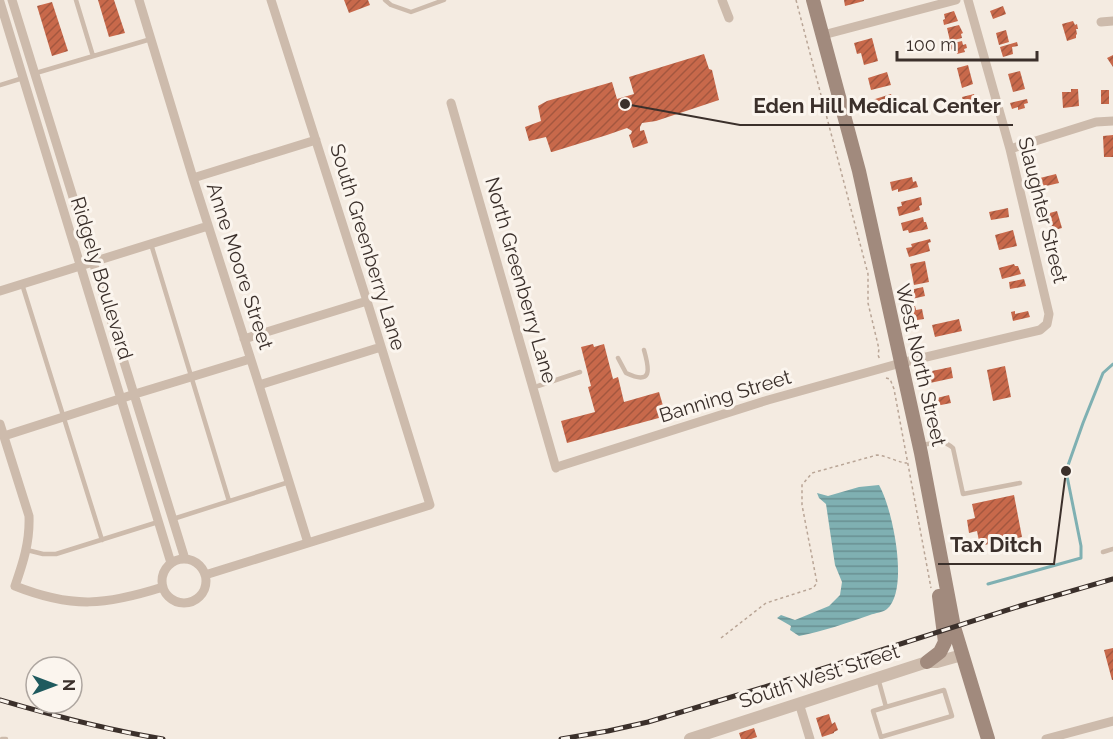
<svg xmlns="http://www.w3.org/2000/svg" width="1113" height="739" viewBox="0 0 1113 739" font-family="Raleway,sans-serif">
<defs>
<pattern id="water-rules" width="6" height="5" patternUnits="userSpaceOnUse" patternTransform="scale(1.5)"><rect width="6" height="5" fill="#7fb0b2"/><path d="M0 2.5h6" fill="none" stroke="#699091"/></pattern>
<pattern id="building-hatch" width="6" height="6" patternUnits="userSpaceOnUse" patternTransform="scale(1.5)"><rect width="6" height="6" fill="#c8694b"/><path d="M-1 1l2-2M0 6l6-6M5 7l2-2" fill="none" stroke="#a4573f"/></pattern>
</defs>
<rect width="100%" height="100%" fill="#f4ebe1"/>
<path fill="url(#water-rules)" d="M879,485C892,507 910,589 887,609C884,612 875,613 870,615C847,623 824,631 799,636L790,630L791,626L777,618L781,615L795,620L829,606L840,595L842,582L835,565L826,504L819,498L817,493L828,496L859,487Z"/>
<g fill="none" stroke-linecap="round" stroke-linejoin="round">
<path stroke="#7fb0b2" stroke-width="3" d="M988,584L1081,558V546L1066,471L1083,423L1103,373L1113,364"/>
</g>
<path fill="url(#building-hatch)" d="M98,0H114L125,33L109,37Z
M344,0H368L370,5L349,13Z
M844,0H864V1L845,6Z
M52,2L68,51L52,56L37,6Z
M1003,6L1006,14L993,19L990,11Z
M954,11L958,21L944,25L943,20L945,19L944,14Z
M1073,21L1075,25L1077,24L1078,29H1076L1077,34L1076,35V38L1067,41L1062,24Z
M959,25L963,33L961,34L962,38L950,41L947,28Z
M1006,30L1009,42L999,45L996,33Z
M872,38L878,61L864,65L861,53L857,54L854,43Z
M962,41L963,45L966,44L967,48L964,49L965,52L957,54L956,48L947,51L946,45Z
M1017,42L1018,46L1012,47L1013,54L1003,57L1000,47Z
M704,54L709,69L712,70L719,100L656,121L642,123L640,127V131L644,130L648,143L633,148L629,135L631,134L632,131L627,128L607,135L552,152H551L546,137L529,141L525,127L541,121L538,106L547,101L612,82L617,99L634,94L629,77Z
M1113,55V67L1107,58Z
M968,65L973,84L962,88L957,68Z
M1020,71L1025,89L1013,92L1008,74Z
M887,72L891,85L871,90L868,78Z
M1071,89H1078L1079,106L1063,108L1062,92H1071Z
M1101,90H1109V104H1101Z
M891,94L895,105L875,111L872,100Z
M974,94L978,109L966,112L962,97Z
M1027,99L1028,103L1024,104L1025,108L1018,110V107L1012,109L1010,103Z
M1113,135V157H1104L1103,136Z
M1056,174L1059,183L1042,187L1040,178Z
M912,177L913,182L916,181L918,187L898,192V189L892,191L890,182Z
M921,197L922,205L919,206L920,210L899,216L897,207L902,206L901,202Z
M1008,208L1009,217L991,220L989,212Z
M1057,211L1062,228L1051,231L1046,214Z
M923,217L924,222H926L928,229L909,233L908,230L903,231L901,223Z
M1013,230L1017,246L999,250L995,235Z
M930,239L931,242L928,243L930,251L909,257L906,248L912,247L911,244Z
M925,261L929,282L914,285L910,264Z
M1014,264L1015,266H1018L1021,274L1002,279L999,268Z
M1024,279L1026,286L1010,289L1009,282Z
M923,287L925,296L903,301L901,292Z
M915,306L916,310L922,309L924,319L911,321L908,308Z
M1015,311V314L1028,311L1030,317L1013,321L1011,312Z
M959,319L962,331L935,337L932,325Z
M593,344L594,347L604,344L613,379L618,377L624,402L659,392L666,416L567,443L561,421L595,412L588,387L591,386L581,347Z
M1005,366L1011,397L993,401L987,370Z
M951,367L953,378L930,383L927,372Z
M949,395L951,403L931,407L929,400Z
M1014,495L1022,537L980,546L977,531L969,533L967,520L975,518L972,504Z
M1113,648V680H1112L1104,650Z
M829,714L832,724L835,722L838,730L834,732V733L822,737L816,718Z
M754,728L757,737L751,739H741L739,733Z"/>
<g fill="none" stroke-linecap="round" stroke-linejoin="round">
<path stroke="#b9a596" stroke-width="1.5" stroke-dasharray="3 3" stroke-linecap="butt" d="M796,0L868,274V303L879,349L878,355L880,360
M886,378L890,379L894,389L931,588
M721,638L766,603L813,588L817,583L802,505V485L812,473L877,455C888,456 896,462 907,463"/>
<path stroke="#cdbbac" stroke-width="4.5" d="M76,0L93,56
M385,0L391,5L411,12L444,0
M36,73L151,39
M0,85L23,78
M151,244L229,501
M22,284L102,540
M618,358L626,373C652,385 650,371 644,350
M538,386L580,372
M922,445C934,443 944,439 953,448L963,494L1020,483
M173,519L289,482
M27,550L43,554H56L158,522
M1103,552L1113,549
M878,678L886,707L944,690L952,716L881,737L873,711L886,707
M2,739H6"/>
<path stroke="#cdbbac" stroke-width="9" d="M12,0L185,559
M139,0L193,178L259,385L308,543
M722,0L729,18
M0,2L171,563
M1101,22L1113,21
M823,35L956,0
M451,103L556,468
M1010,149L1096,122L1113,121
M193,178L316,140
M0,291L208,226
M244,339L367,301
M259,385L381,347
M0,424L29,516C30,542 23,563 15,586C73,609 106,605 163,587
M4,436L135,394L250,359
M560,466L768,400L901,363L1040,330L1047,324L1049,314L1010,149L968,0
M162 581a22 22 0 1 1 44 0a22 22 0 1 1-44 0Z
M205,575L430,505L367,301L271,0
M799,703L810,739
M1046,739L1113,721"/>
<path stroke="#cdbbac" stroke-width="12" d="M690,739L927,662H937L962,655"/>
<path stroke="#a18a7d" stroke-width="14" d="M813,0L859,171L921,453L954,627L988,739
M927,662L940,652L945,642L939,596"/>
<defs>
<path id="rail" d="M0,700C54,716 108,730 163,739
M561,739L608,731L648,722L768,686L1020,606L1113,579"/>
</defs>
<use href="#rail" stroke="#3b302b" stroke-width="5"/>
<use href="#rail" stroke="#fbf5ee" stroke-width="3" stroke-dasharray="9" stroke-linecap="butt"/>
</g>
<g text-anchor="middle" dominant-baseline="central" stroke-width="6" stroke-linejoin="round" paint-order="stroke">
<g font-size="20" fill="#3b302b" stroke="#fbf5ee">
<text transform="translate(1043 210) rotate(76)">Slaughter Street</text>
<text transform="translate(368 247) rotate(73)">South Greenberry Lane</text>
<text transform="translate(240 266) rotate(72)">Anne Moore Street</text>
<text transform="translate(102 278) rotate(73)">Ridgely Boulevard</text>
<text transform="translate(521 280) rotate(74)">North Greenberry Lane</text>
<text transform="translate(921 365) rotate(77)">West North Street</text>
<text transform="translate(725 396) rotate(-17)">Banning Street</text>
<text transform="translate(819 676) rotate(-18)">South West Street</text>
</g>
</g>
<path fill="none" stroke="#3b302b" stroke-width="2" d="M625 104L740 125H1013M1066 471L1054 564H938"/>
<g fill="#3b302b" stroke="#fbf5ee" stroke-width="2">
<circle cx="625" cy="104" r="6"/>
<circle cx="1066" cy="471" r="6"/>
</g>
<g font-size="21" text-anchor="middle" font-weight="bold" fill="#3b302b" stroke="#fbf5ee" stroke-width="6" stroke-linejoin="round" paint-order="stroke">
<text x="877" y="113">Eden Hill Medical Center</text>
<text x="996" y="552">Tax Ditch</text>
</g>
<g transform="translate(54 685) rotate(90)"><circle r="28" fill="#fbf5ee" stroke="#aea6a0" stroke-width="1.5"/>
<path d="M0-4.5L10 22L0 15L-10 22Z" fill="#1f5a5e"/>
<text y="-9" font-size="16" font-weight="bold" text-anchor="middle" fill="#3b302b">N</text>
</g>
<path d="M897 51v9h140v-9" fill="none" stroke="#3b302b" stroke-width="3"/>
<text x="906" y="51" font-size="18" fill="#3b302b" stroke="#fbf5ee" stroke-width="4.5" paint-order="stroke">100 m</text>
</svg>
